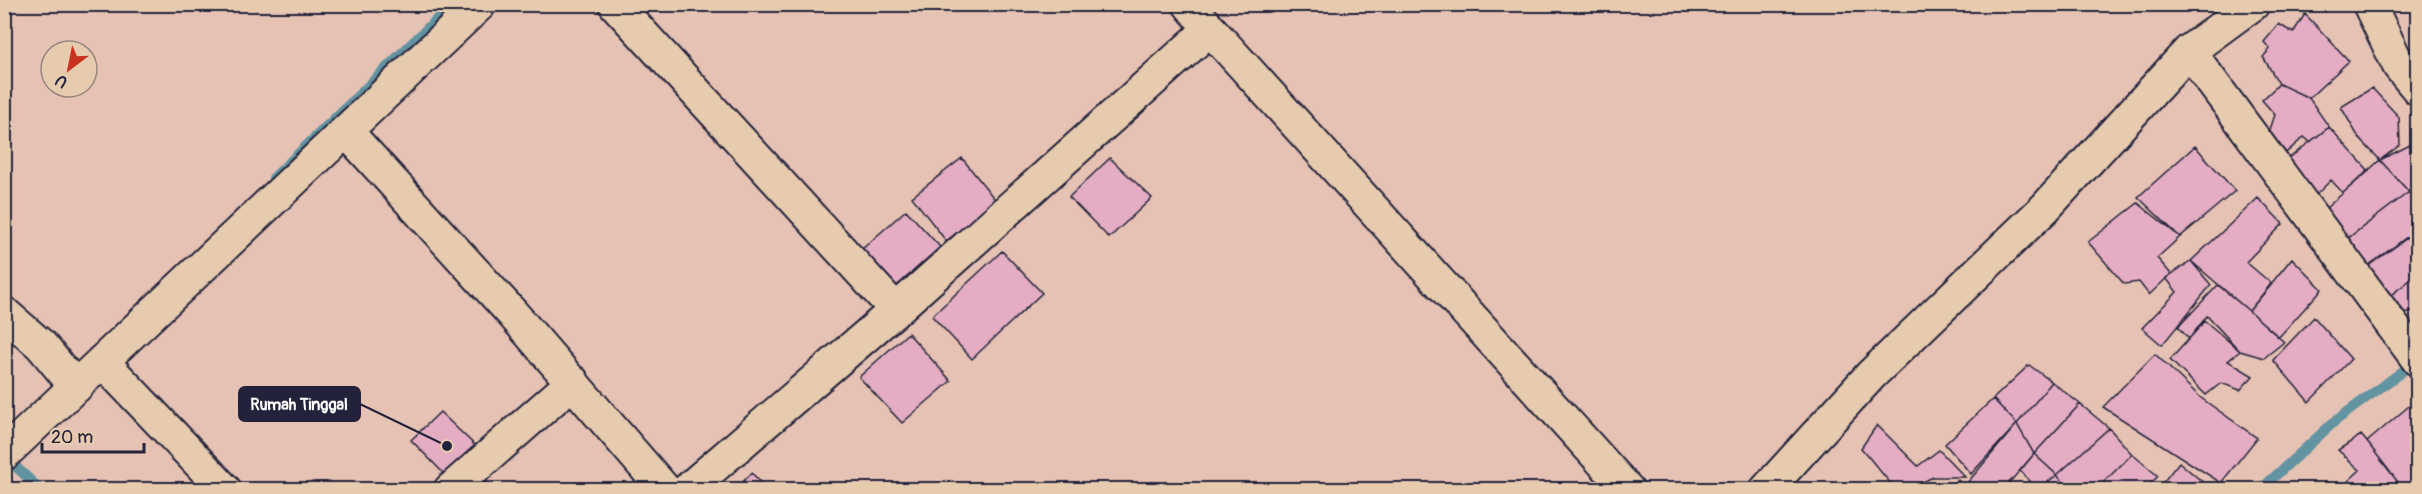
<svg xmlns="http://www.w3.org/2000/svg" width="2422" height="494" viewBox="0 0 2422 494" font-family="Pangolin,sans-serif">
<rect width="100%" height="100%" fill="#e6c2b4"/>
<filter id="ink" filterUnits="userSpaceOnUse"><feTurbulence type="fractalNoise" baseFrequency=".0167" numOctaves="2"/><feDisplacementMap in="SourceGraphic" scale="12" xChannelSelector="R" yChannelSelector="G"/><feConvolveMatrix kernelMatrix="1 2 1 2 8 2 1 2 1" color-interpolation-filters="sRGB"/></filter>
<g filter="url(#ink)">
<g fill="none" stroke-linecap="round" stroke-linejoin="round">
<path stroke="#6293a0" stroke-width="10" d="M273,178L452,4
M14,465L41,490
M2260,490L2334,422L2415,362"/>
</g>
<path fill="#e4adc3" stroke="#22223b" stroke-width="1.5" d="M2305,14L2349,61L2309,98L2279,84L2263,57L2270,49L2264,42L2279,24L2293,33Z
M2279,84L2309,98L2329,127L2310,142L2304,137L2280,158L2267,138L2275,115L2262,100Z
M2372,88L2399,117L2400,145L2380,160L2359,138L2341,107Z
M2329,127L2369,171L2343,193L2331,180L2313,198L2283,163Z
M2418,141V188L2409,192L2380,160Z
M2195,146L2235,191L2180,237L2138,197Z
M962,158L997,202L946,241L912,197Z
M1110,158L1152,198L1109,238L1069,197Z
M2380,160L2409,192L2347,239L2325,209Z
M2409,192L2418,205V230L2368,266L2347,239Z
M2258,198L2283,224L2246,262L2272,284L2249,311L2191,261Z
M2138,203L2180,237L2157,258L2171,274L2149,295L2139,282L2124,284L2088,242Z
M906,210L940,247L896,287L861,250Z
M2415,231H2418V274L2391,295L2368,266Z
M1002,251L1042,293L972,359L932,316Z
M2292,258L2322,289L2279,337L2249,311Z
M2191,261L2211,285L2162,345L2142,328L2177,292L2166,278Z
M2418,274V308L2406,314L2391,295Z
M2218,285L2249,311L2284,342L2264,358L2240,351L2207,316L2189,339L2178,327Z
M2314,317L2351,359L2309,402L2273,360Z
M2205,321L2240,351L2228,361L2253,376L2240,390L2221,383L2206,395L2170,360Z
M908,333L951,381L902,423L859,377Z
M2155,354L2201,398L2257,438L2221,483L2103,407Z
M2029,365L2052,382L2017,424L1993,399Z
M2052,382L2080,404L2034,454L2017,424Z
M1993,399L2017,424L1971,474L1945,444Z
M2416,400L2418,480L2404,490L2367,442Z
M2080,404L2109,428L2057,475L2034,454Z
M440,412L483,453L450,480L411,440Z
M2017,424L2034,454L2003,490H1977L1968,482Z
M1877,425L1918,466L1939,450L1965,477H1933L1906,490H1896L1861,448Z
M2109,428L2132,454L2096,490H2070L2057,475Z
M2361,435L2367,442L2404,490H2351L2345,484L2360,470L2338,450Z
M2034,454L2057,475L2038,489L2020,471Z
M2132,454L2158,476L2145,490H2096Z
M2179,462L2212,490H2157Z
M752,473L767,490H734Z
M2057,475L2070,490H2036L2038,489Z
M1958,480L1967,490H1948Z"/>
<g fill="none" stroke-linecap="round" stroke-linejoin="round">
<defs>
<path id="street" d="M615,4L896,310
M1189,4L1210,29
M2369,4L2399,66L2418,89
M2189,51L2418,360
M347,132L512,313L665,490
M4,313L41,345L76,387
M102,361L225,490
M4,454L480,4
M450,490L573,382
M687,490L896,310L1210,29L1628,490
M1766,490L1871,375L2045,208L2189,51L2253,4"/>
</defs>
<use href="#street" stroke="#22223b" stroke-width="36"/>
<use href="#street" stroke="#e7cbae" stroke-width="32"/>
</g>
</g>
<path fill="none" stroke="#22223b" stroke-width="2" d="M447 446L360 404"/>
<circle fill="#22223b" stroke="#e7cbae" stroke-width="2" cx="447" cy="446" r="6"/>
<rect fill="#22223b" stroke="#22223b" stroke-width="2" x="239" y="387" width="121" height="34" rx="6"/>
<g font-size="16" text-anchor="middle" font-weight="bold" fill="#fff">
<text x="299" y="410">Rumah Tinggal</text>
</g>
<rect width="2422" height="494" fill="none" stroke="#e7cbae" stroke-width="24"/>
<rect x="12" y="12" width="2398" height="470" fill="none" stroke="#22223b" stroke-width="2" filter="url(#ink)"/>
<g transform="translate(69 69) rotate(212)"><circle r="28" fill="#e7cbae" stroke="#988780" stroke-width="1.5"/>
<path d="M0-4.5L10 22L0 15L-10 22Z" fill="#c8321e"/>
<text y="-9" font-size="16" font-weight="bold" text-anchor="middle" fill="#22223b">U</text>
</g>
<path d="M42 443v9h102v-9" fill="none" stroke="#22223b" stroke-width="3"/>
<text x="51" y="443" font-size="18" fill="#22223b" stroke="#e7cbae" stroke-width="4.5" paint-order="stroke">20 m</text>
</svg>
